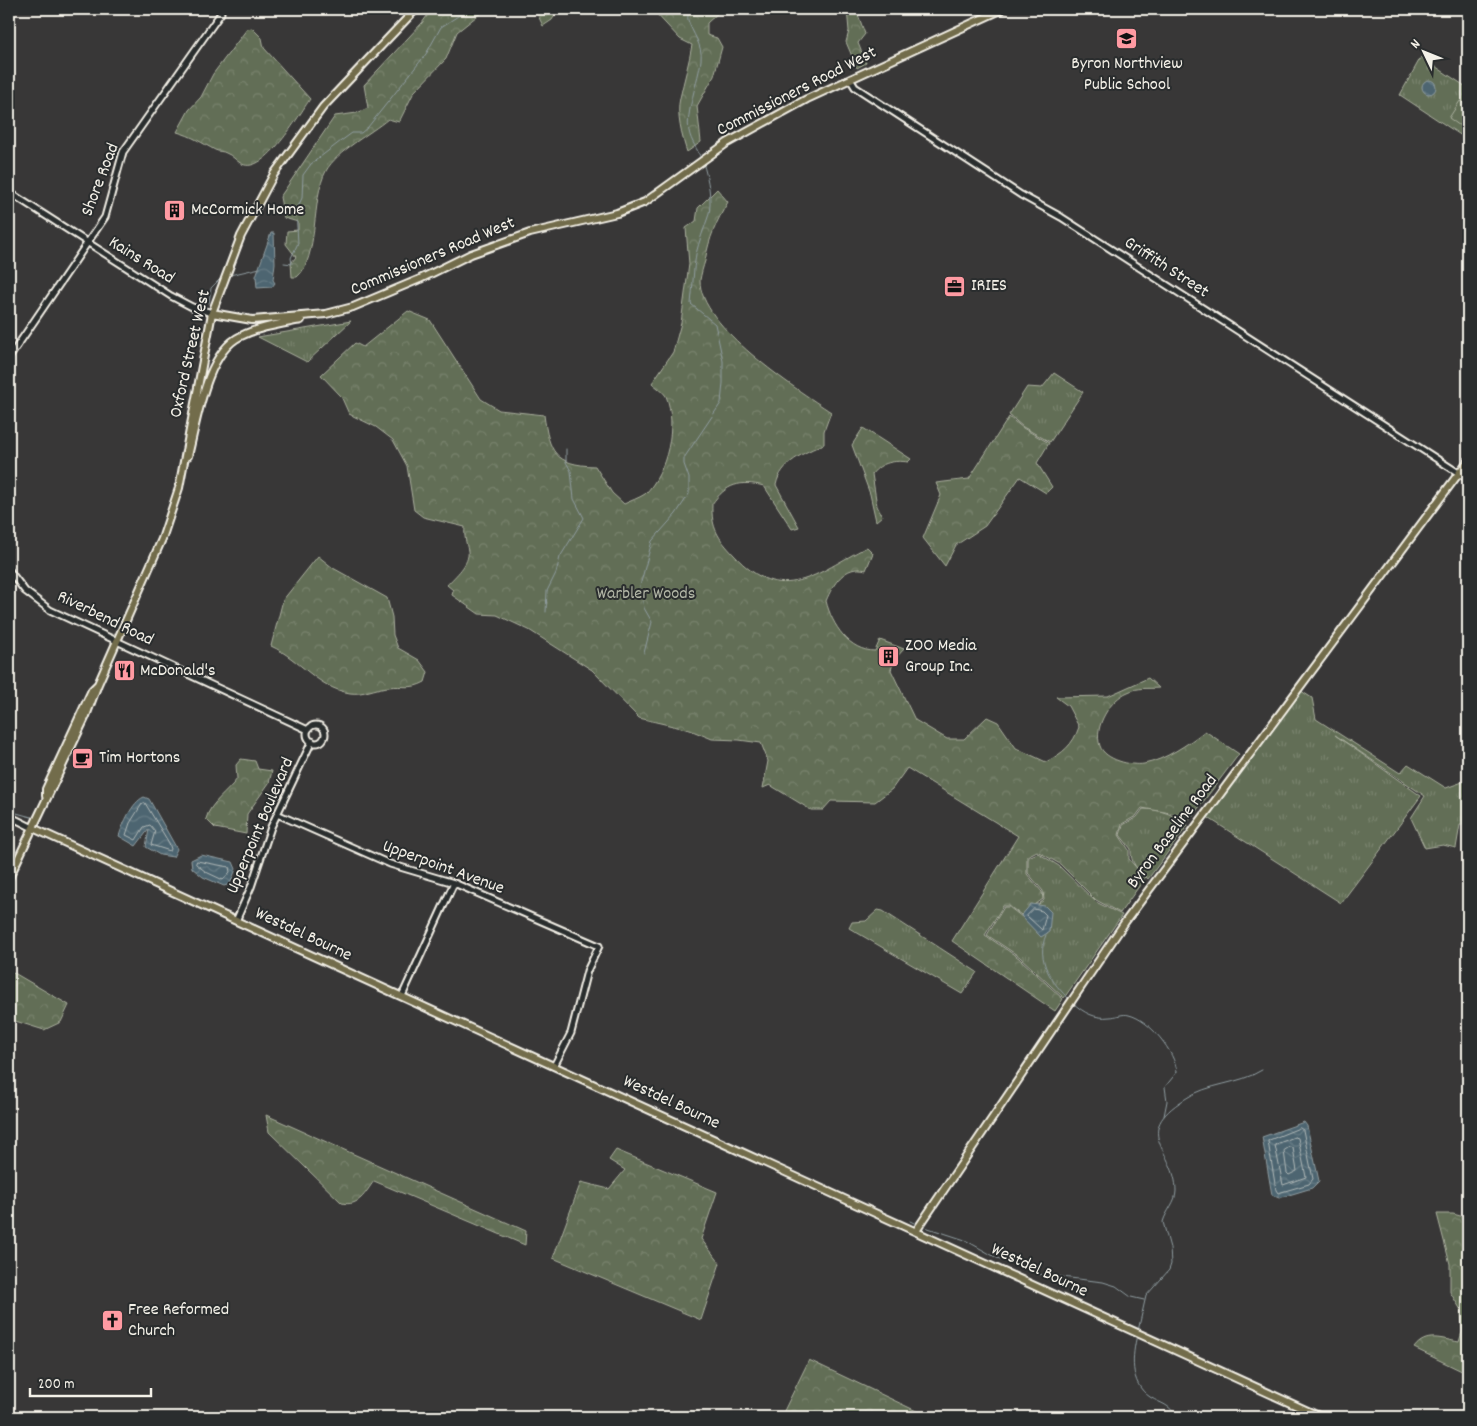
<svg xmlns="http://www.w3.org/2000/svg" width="1477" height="1426" viewBox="0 0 1477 1426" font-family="Dekko,sans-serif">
<defs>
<pattern id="grass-tufts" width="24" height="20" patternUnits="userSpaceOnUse" patternTransform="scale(1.25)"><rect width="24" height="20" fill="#626e56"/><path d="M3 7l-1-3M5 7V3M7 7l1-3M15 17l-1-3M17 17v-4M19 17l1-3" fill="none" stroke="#79836e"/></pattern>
<pattern id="forest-crowns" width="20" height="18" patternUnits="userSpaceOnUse" patternTransform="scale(1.25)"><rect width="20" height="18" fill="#626e56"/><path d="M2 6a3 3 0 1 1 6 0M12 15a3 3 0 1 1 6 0" fill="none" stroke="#79836e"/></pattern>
<pattern id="water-waves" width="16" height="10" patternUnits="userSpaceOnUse" patternTransform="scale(1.25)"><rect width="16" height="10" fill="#4d6571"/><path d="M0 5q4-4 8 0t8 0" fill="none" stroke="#677c85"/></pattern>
</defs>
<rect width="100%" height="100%" fill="#383737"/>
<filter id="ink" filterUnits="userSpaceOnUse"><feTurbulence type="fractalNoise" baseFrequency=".02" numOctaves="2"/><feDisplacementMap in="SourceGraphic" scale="10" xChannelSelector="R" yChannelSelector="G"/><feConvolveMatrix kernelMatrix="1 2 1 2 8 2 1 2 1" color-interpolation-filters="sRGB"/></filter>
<g filter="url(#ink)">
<path fill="url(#grass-tufts)" stroke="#abb09f" d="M1421,57L1468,88V140L1400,95Z
M351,321L307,362L258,337Z
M1054,373L1083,392L1050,442L1023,427L1009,415L1027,387L1042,388Z
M1301,691L1312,698L1316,719L1400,773L1408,764L1446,788L1468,780V824L1460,825L1456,848L1443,845L1425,848L1411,818L1425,796L1335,735L1421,796L1341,903L1207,817Z
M1143,809C1160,809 1175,815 1188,825L1148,879C1138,869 1130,864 1131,849L1120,835L1123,825L1137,817Z
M1038,853L1059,866L1096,902L1122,915L1064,998L1020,957L987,935L1004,907H1009L1022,917L1044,900L1043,891L1028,873V857Z
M878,910L883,911L977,972L962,994L849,928L852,922L866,921Z"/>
<path fill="url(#forest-crowns)" stroke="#abb09f" d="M432,9H495L482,12L457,32L446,59L414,92L399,122L388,119C370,134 337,151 326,171C311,198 319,259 297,277H292L291,263L296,257L286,244L287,231L298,230V222L284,218L280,197L335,116L357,113L368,108L364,85L422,23Z
M535,9H559L552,20L543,26Z
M652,9H740L719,12L707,23V35L717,38L722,47L714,76L697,106L701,142L687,152C682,137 676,114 680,98C684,80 689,63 692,45L680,39Z
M847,9H856L865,34L858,43L866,63L857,68L846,42L849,31Z
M252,28L262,38L264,48L310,99C299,115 265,175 242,164C236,161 232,155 226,153C223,151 219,152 215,150C202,143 192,136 177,132L189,110L201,97L213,74L247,29Z
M717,189L728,202C716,222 709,238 705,261C703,267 701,274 700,280C699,326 796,389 831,412L824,431V444C804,453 781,462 776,485L799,527L792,529L764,486C740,480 726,484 712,504C711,528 718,538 734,555C782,608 816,573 867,547L873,553L866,570C845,564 833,584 826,601C832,625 849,651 875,651L880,640L904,649L894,660L891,670L915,720L947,739H964L987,717L998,722L1016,748L1046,762C1063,753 1073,745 1079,727L1068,706L1056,697L1108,696L1148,678L1159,688C1148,689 1138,687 1128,692C1111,699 1093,726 1100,746C1105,760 1131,766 1144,764C1165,760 1188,744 1205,731L1239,754L1188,822L1176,814L1142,808L1136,816L1122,824L1119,835L1129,850V859L1145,878L1120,913L1096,900L1060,864L1037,851L1027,856V874L1042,892L1043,899L1021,915L1009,906H1003L985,935L1019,958L1063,999L1055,1011L952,941L1018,836L907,768L892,789L875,802L831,801L823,810H811L770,785L763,788L768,761L761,743L739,740L712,739L690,730L639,718L592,670L529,630L497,615L479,614L452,595L453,590L447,585C455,576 470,564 468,551C466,541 464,537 465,527L423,517L414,510L407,466L393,440L376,427L349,414L341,396L321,375L355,343L363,347L408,311L430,320L481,399L499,410L544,415C549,452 555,465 595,466L612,493L624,504C630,501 639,498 645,494C667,473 678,424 666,396C663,391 656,387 652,383L673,352L681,323L689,264L686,228L696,221L698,208Z
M1009,417L1023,428L1049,443L1037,463L1052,487L1046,493L1020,477L985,526L956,545L945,566L923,538L941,495L936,483L969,479Z
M863,428L911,459L908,462C895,460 881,462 872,474L877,506L882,516L876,521L870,494L852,445Z
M318,556L333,568L387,598L392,617L393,635L398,648L419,660L428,672L425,682C410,690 404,685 388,687C375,688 363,695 350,693C317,688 300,659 271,646L283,600Z
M241,759L255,761L258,769L272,771L269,783L247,814L246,834L215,828L206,819C210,803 227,793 237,779L236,765Z
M9,970L69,1005L61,1022L44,1030L9,1019Z
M266,1115L526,1231L525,1245L374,1181C365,1193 359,1207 342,1203L269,1132Z
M616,1150L717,1192L701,1239L720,1263L701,1320L553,1258L581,1182L609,1189L625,1170L609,1160Z
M1437,1214H1453L1468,1218V1374L1414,1348C1426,1332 1441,1339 1459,1342L1462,1332L1461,1310L1450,1292V1264Z
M809,1360L929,1417H781Z"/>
<path fill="#626e56" stroke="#abb09f" d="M1460,101L1468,106L1467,131L1449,118Z"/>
<path fill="url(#water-waves)" stroke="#909da1" d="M1422 87a7 7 0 1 1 14 0a7 7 0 1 1-14 0Z
M271,233H274L275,263L273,280L275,283L272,287L257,288L256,276Z
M144,797L149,799L177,849L173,857L160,855L146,847L149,829L136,846L119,836C123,824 132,802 144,797Z
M201,855L233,862L236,869L230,884L224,886L203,877L192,868L191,860Z
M1031,904L1045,906L1051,912L1049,932L1041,937L1021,916Z
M1304,1122L1307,1126L1319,1181L1312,1188L1279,1198L1272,1195L1262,1137Z"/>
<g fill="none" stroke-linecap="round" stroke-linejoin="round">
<path stroke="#b1b9b8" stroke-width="1" d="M145,803L169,843L171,849L170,851L151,845L155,831L150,825L144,827L136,840L126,835L130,823L142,804Z
M197,861L229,867L230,872L223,880L206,872L196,864Z
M1034,909L1042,911L1046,915L1042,930L1027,916Z
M1300,1128L1303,1130L1313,1179L1309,1184L1278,1193L1276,1190L1268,1141Z
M1295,1137L1298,1138L1306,1177L1283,1185L1275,1145Z
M1290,1147L1293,1148L1297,1171L1289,1175L1287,1173L1284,1151Z"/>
<path stroke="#909da1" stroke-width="1" d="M689,9C689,12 687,18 688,20C692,33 703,45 701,60C699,78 685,115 689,131C691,142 698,149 701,159
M539,13L546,9
M284,263L292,264L291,258L298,243L296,211L302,198L303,175L311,164L341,141L352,133H361L368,127L426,54L441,27L469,9
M230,275L260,268
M209,303L211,288L222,277
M546,612L547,591L556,573L560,557L584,518L574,499L571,471L566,462V449
M644,653L652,622L644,608L640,586L652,541L676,514L689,494V478L684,464V458L721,403L723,383V361L715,324L691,304C693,287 693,271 696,254C699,241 704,229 708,217C713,202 708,178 703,163
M9,811L35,818
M1046,935C1035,960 1052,983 1070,1000
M1073,1003C1084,1013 1095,1019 1110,1017C1116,1017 1123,1013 1129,1015C1150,1020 1175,1052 1177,1072L1165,1087L1167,1101L1164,1116
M910,1221L918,1225
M922,1226L965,1240L997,1258L1021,1265L1037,1274L1103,1282L1116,1286L1131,1297L1144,1300
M1138,1331L1146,1296L1169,1270L1171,1264L1170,1248L1163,1222C1166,1211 1176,1202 1176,1191C1176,1150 1129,1134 1185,1099C1208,1083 1238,1085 1262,1070
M1137,1335C1132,1356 1129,1383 1150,1397C1163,1405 1168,1403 1177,1417"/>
<defs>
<path id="minor" d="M850,79L855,87L1021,195L1061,217L1468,479
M9,192L171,296L192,307L212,313
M9,358L105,217L123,152L221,13
M9,570L25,591L50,610L308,730
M307 734a9 9 0 1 1 18 0a9 9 0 1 1-18 0Z
M277,814L390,864L454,883L599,946L587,971L571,1033L554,1066
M9,816L33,828
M236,921L251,887L271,827L312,741
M402,996L454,883"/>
<path id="major" d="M212,313L252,320L326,314L353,307L420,279L471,254L530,233L617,213L645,202L727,143L807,99L1003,9
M188,456C197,421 206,352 241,336C259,327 281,324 301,320
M46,796V789L92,690L98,684
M33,828L1321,1417
M9,878L86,716L98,684L162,539L179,488L212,313L241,236L274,174L323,107L416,9
M916,1231L1125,922L1468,461"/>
</defs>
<use href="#minor" stroke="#f4f1e8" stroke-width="9"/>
<use href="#major" stroke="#f4f1e8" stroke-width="10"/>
<use href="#minor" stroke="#2a2d2e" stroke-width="5"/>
<use href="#major" stroke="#726c4b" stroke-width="6"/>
</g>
</g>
<defs>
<symbol id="school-square" viewBox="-11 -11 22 22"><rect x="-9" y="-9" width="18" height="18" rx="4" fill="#ff9aa2" stroke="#2a2d2e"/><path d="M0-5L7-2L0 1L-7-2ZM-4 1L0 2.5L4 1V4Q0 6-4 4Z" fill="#111"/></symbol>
<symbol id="building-square" viewBox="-11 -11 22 22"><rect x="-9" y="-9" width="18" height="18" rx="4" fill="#ff9aa2" stroke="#2a2d2e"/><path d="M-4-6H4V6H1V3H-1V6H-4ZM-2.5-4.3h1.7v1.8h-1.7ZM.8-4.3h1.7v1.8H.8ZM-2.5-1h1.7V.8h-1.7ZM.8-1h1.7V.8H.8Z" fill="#111"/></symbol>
<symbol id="office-square" viewBox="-11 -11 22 22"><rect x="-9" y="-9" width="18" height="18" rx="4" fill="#ff9aa2" stroke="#2a2d2e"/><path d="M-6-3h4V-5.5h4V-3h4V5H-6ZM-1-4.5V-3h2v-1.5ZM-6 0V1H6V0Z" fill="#111"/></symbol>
<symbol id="restaurant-square" viewBox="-11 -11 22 22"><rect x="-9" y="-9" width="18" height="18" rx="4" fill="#ff9aa2" stroke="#2a2d2e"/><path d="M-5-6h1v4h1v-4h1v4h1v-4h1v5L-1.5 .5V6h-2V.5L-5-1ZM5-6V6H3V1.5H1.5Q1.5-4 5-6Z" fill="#111"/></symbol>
<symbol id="cafe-square" viewBox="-11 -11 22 22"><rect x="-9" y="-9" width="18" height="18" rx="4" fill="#ff9aa2" stroke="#2a2d2e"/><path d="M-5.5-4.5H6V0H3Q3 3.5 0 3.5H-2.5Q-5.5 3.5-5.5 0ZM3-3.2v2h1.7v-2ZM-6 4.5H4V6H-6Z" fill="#111"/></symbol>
<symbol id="church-square" viewBox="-11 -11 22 22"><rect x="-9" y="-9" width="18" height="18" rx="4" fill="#ff9aa2" stroke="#2a2d2e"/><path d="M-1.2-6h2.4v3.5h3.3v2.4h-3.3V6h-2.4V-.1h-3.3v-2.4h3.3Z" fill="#111"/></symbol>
</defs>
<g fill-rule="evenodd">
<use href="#school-square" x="1114" y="26" width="25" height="25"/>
<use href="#building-square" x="162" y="198" width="25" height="25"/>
<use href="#office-square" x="942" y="274" width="25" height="25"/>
<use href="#building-square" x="876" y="644" width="25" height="25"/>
<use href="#restaurant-square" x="112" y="658" width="25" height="25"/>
<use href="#cafe-square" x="70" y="746" width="25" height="25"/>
<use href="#church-square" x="100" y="1308" width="25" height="25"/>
</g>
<g text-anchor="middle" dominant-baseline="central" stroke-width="4" stroke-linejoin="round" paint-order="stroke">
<g font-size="18" fill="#f4f1e8" stroke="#2a2d2e" text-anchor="start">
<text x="1127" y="64" text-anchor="middle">Byron Northview<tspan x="1127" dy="21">Public School</tspan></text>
<text x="191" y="210">McCormick Home</text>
<text x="971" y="286">IRIES</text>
<text x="905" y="646">ZOO Media<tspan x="905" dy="21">Group Inc.</tspan></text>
<text x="140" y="671">McDonald's</text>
<text x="99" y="758">Tim Hortons</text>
<text x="128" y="1310">Free Reformed<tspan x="128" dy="21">Church</tspan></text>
</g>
<g font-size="18" fill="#f4f1e8" stroke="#2a2d2e">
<text transform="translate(797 92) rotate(-27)">Commissioners Road West</text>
<text transform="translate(101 180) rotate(-69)">Shore Road</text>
<text transform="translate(433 257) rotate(-23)">Commissioners Road West</text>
<text transform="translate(141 261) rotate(32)">Kains Road</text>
<text transform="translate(1166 268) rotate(33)">Griffith Street</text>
<text transform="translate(191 354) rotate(-77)">Oxford Street West</text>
<text transform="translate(105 619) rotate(26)">Riverbend Road</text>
<text transform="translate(261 826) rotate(-67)">Upperpoint Boulevard</text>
<text transform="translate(1173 832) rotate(-53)">Byron Baseline Road</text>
<text transform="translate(443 868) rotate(20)">Upperpoint Avenue</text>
<text transform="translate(303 935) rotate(25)">Westdel Bourne</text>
<text transform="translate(671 1103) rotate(25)">Westdel Bourne</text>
<text transform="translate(1039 1271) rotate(25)">Westdel Bourne</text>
</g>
<g font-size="18" fill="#b2b6a6" stroke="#2a2d2e">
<text x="646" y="594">Warbler Woods</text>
</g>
</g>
<rect width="1477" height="1426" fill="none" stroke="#2a2d2e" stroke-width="30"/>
<rect x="15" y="15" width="1447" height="1396" fill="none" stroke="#f4f1e8" stroke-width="2" filter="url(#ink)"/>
<g transform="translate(1424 52) rotate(313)" stroke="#2a2d2e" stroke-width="4" paint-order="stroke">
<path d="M0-4L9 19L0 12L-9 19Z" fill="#f4f1e8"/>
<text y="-8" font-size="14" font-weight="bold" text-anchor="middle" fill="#f4f1e8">N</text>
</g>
<path d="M30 1388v8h121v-8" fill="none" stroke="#f4f1e8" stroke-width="2.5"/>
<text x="38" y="1388" font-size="15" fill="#f4f1e8" stroke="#2a2d2e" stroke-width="4" paint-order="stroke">200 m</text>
</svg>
